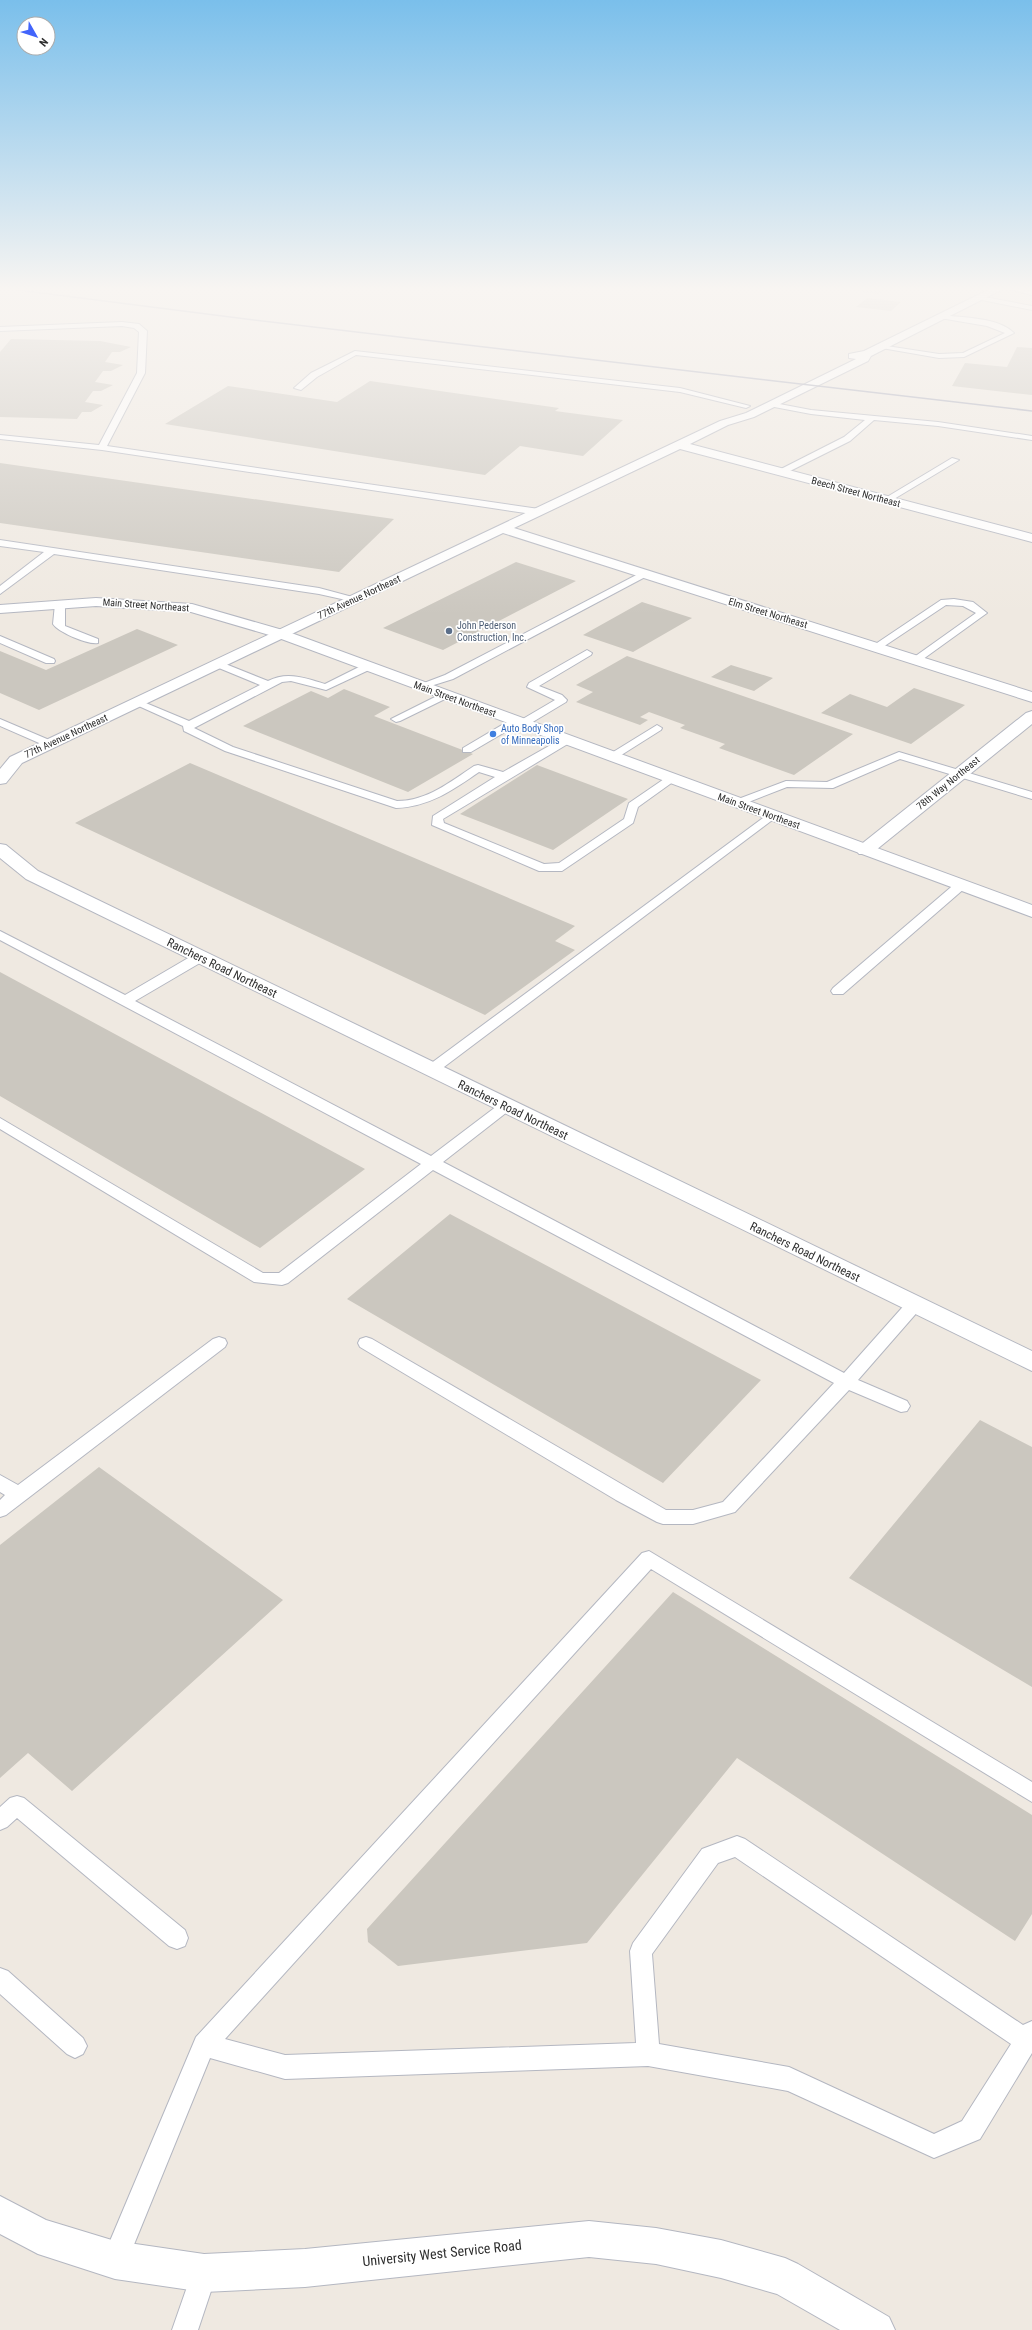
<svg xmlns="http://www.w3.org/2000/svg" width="1032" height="2330" viewBox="0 0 1032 2330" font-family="'Roboto Condensed',sans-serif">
<rect width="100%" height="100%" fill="#efe9e1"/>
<path fill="#cbc7bf" d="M849,289H882L879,294L848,290Z
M867,298L901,302L891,311L856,307Z
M11,339L100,341L131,347L120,352H112L105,362L123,365L111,371H103L95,382L113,385L101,391H93L85,402L103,405L91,412H82L77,419L0,417V352Z
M1017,347L1032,348V395L952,386L965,363L1007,367Z
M370,381L559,408L555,411L623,420L583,456L520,446L485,475L165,424L228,386L337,402Z
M0,463L394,519L339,572L0,523Z
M516,562L576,581L443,650L383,628Z
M642,602L692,618L633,652L583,635Z
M137,629L178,645L39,710L0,693V651L46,670Z
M627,656L853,734L794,775L719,748L725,744L680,728L685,725L649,712L640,717L648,720L640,725L576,702L593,692L576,685Z
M731,665L773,678L754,691L711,677Z
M914,688L965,705L911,744L821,713L850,694L887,707Z
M344,689L390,707L374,716L473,754L408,792L243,726L311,691L328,698Z
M190,763L575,926L555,941L575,950L485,1015L75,823Z
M537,765L628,799L553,850L460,814Z
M0,972L365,1169L260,1248L0,1096Z
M450,1214L761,1380L663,1483L347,1299Z
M980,1420L1032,1447V1687L849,1578Z
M99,1467L283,1600L72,1791L28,1753L0,1778V1545Z
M673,1592L1032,1815V1914L1015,1941L737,1758L587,1943L398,1966L368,1942L367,1929Z"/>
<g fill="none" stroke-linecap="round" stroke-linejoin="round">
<defs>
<path id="lane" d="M1011,289L1032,291V295L1012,290Z
M979,296L1032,306V310L977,299L976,298Z
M942,315C963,318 998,317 1014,333L964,357L939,358L876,347L880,345L939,354L963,353L1005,333L987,326L940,318L938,317Z
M122,322L139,324L147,331L145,373L107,446L539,509L543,512L539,515L102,450L0,439V435L99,445L137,373L139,332L134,328L122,326L0,331V327Z
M355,351L680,388L750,406L746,408L680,392L356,355L317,377L301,390L294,388L311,373Z
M769,402L811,410L938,422L1032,436V440L938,426L874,420L850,441L782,475L779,474V470L844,437L865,420L811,414L769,406Z
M952,458L959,460L889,502L882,500Z
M0,540L319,588L360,599L355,602L319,594L54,554L0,594V586L44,552L0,546Z
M644,571L649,574L647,576L453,679L421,689L416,686L445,675Z
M954,599L973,602L987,613L919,662H911L910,660L976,613L963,606L946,605L880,649L876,650L871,647L941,600Z
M60,601L65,604V626L98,639V643C88,645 58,632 53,624L55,604Z
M0,636L54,659L55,661L54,663H46L0,643Z
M587,650L592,653L591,655L539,686L562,695L567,700L566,702L526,726L517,725L471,752H463V748L512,719L521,720L555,700L527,687L529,683Z
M218,661L268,681C287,671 305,678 325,684L363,665H371V669L326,690L291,681L282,682L194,728L233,747L397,801C427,801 450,782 474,766L478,765L503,772L563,738H571V742L443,819L444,823L544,864L559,863L624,819L629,803L667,777L671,776L677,779L638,807L633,823L562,871H539L432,825L433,816L495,777L479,772C453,790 429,807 396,808L225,751L184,731L183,726L132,703L137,700L141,701L189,721L260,685L214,666L213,664Z
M445,692L449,693V697L400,721L396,722L391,719Z
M0,719L54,742L56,744L50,747L46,746L0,726Z
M657,725L662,728L661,730L615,759H607L605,757Z
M899,752L1032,792V799L900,759L833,788L787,787L741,805L737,806L731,803L733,801L786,781L827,782Z
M771,812L777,816L775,818L436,1073H426L424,1070L426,1067Z
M961,881L967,885L965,888L843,994H833L831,991L833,988L957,882Z
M0,931L125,995L195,954H205L207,957L205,960L135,1001L431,1156L501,1103H511L513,1106L511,1109L443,1162L844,1373L908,1301L914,1299L920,1301L922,1305L920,1309L858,1380L907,1401L910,1406L907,1411L901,1412L849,1390L735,1512L693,1524H663L657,1522L616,1500L360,1347L358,1343L360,1339L366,1337L372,1339L666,1510H693L723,1502L834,1383L433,1170L288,1283L282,1285L254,1282L0,1129V1118L263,1273H279L421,1164L0,940Z
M219,1337L225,1339L227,1343L225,1347L6,1515L0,1517V1500L5,1495L0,1492V1475L18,1485L213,1339Z
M649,1551L1032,1782V1802L651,1569L225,2039L285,2055L636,2043L630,1951L633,1943L702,1849L737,1836L745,1839L1023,2025L1032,2021V2053L980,2139L934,2158L788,2091L648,2066L285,2079L210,2058L124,2269L115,2273L106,2269L102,2260L196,2037L642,1553ZM735,1857L1011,2044L962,2121L934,2134L789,2067L659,2044L652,1954L718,1863Z
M17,1796L24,1798L185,1930L188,1938L185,1946L177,1949L169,1946L17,1818L7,1827L0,1830V1807L10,1798Z
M0,1968L8,1971L83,2038L87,2046L83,2054L75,2058L67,2054L0,1994Z
M204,2260L213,2264L217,2273L198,2330H172L195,2264Z"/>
<path id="street" d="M990,289H1003L871,356L868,361L754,417L728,425L690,444L1032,534V542L680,449L514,528L1032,692V702L503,533L22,763L6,783L0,784V769L10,757L720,421L746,413L856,359L849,358V354L864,351Z
M1032,711V724L871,854H859L856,850L859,846L1026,713Z
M0,844L6,845L38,871L1032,1351V1371L26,879L0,858Z"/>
<path id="secondary" d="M96,598L192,604L286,631L1032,905V917L276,637L191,612L96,606L0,613V605Z
M0,2196L46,2220L115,2241L204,2254L305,2249L589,2221L656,2228L721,2240L785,2258L798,2264L889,2317L895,2330H840L777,2294L721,2278L656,2264L589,2257L305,2287L204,2292L115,2279L38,2254L0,2234Z"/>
</defs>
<use href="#lane" stroke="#b4b7c1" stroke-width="2"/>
<use href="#street" stroke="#b4b7c1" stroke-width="2"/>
<use href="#secondary" stroke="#b4b7c1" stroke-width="2"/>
<use href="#lane" fill="#fff" fill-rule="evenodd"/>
<use href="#street" fill="#fff" fill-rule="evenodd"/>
<use href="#secondary" fill="#fff" fill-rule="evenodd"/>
<path stroke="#a3a6b8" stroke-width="1.5" d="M10,289L254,320L1032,411"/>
</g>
<linearGradient id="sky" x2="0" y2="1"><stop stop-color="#7abfeb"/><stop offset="0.47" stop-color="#f8f5f2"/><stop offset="1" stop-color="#f8f5f2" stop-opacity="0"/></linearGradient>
<rect width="1032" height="615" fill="url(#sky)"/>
<circle fill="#5c6f8a" stroke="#fff" stroke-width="1.5" cx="449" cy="631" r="4"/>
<circle fill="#3f7fe0" stroke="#fff" stroke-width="1.5" cx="493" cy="734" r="4"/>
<g text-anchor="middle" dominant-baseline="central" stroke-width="3.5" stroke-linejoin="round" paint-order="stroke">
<g font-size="10" fill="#2e2e2e" stroke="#fff">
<text transform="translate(856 492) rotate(15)">Beech Street Northeast</text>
<text transform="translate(359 597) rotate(-25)">77th Avenue Northeast</text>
<text transform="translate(146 605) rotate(4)">Main Street Northeast</text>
<text transform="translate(768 613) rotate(17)">Elm Street Northeast</text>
<text transform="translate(455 699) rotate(20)">Main Street Northeast</text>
<text transform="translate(66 736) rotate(-25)">77th Avenue Northeast</text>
<text transform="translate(948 783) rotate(-39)">78th Way Northeast</text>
<text transform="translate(759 811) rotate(20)">Main Street Northeast</text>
</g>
<g font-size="10" fill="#4e5e75" stroke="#fff" text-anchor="start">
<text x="457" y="625">John Pederson<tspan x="457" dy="12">Construction, Inc.</tspan></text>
</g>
<g font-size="10" fill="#366cbe" stroke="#fff" text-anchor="start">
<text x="501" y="728">Auto Body Shop<tspan x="501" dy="12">of Minneapolis</tspan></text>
</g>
<g font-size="12" fill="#2e2e2e" stroke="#fff">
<text transform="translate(222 968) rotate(26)">Ranchers Road Northeast</text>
<text transform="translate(513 1110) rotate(26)">Ranchers Road Northeast</text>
<text transform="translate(805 1252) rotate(26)">Ranchers Road Northeast</text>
</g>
<g font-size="14" fill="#2e2e2e" stroke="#fff">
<text transform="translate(442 2253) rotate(-6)">University West Service Road</text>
</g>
</g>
<g transform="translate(36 36) rotate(129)"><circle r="19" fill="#ffffff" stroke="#ababab"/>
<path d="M0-3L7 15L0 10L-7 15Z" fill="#4264fb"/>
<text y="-6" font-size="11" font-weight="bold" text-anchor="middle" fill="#2e2e2e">N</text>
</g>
</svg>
